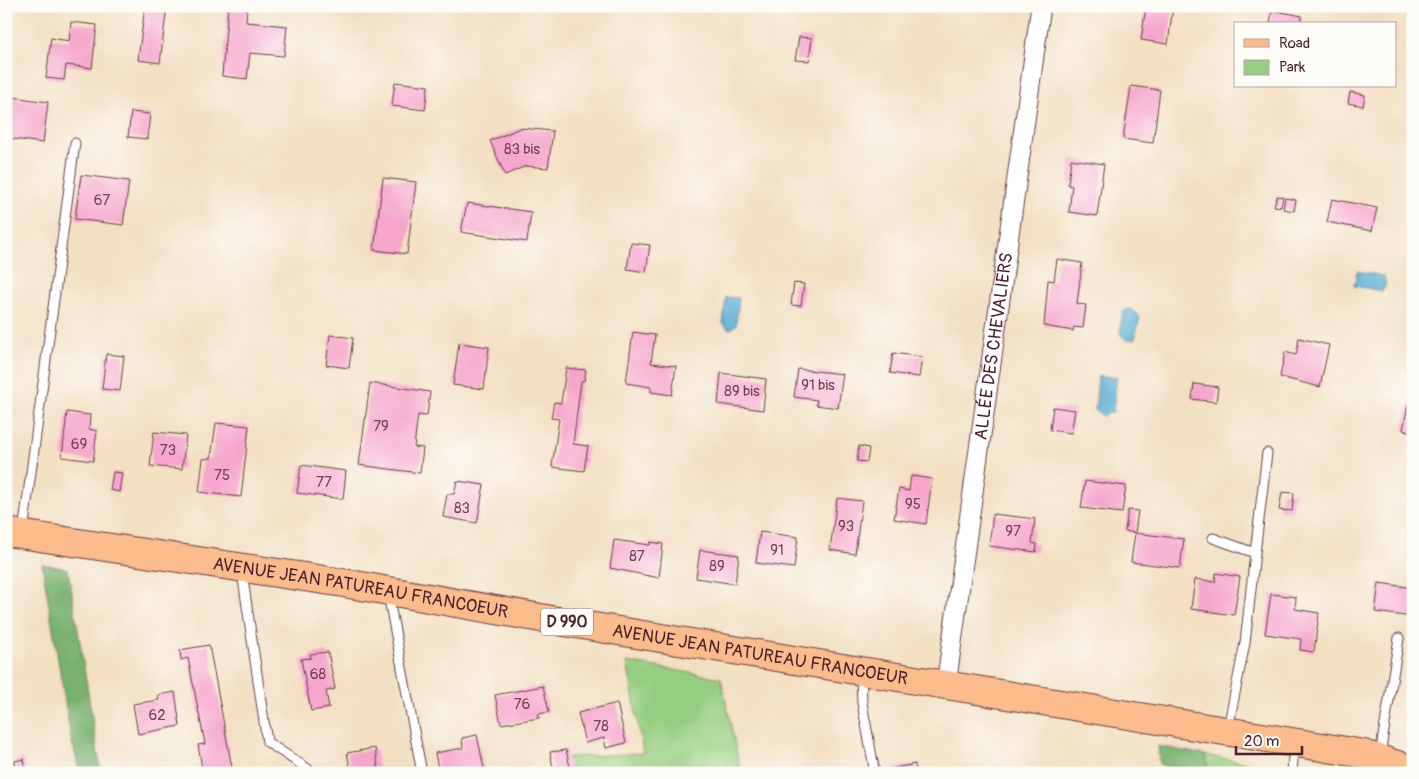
<svg xmlns="http://www.w3.org/2000/svg" width="1419" height="779" viewBox="0 0 1419 779" font-family="Pangolin,sans-serif">
<rect width="100%" height="100%" fill="#fdfcf7"/>
<filter id="ink" filterUnits="userSpaceOnUse"><feTurbulence type="fractalNoise" baseFrequency=".02" numOctaves="2"/><feDisplacementMap in="SourceGraphic" scale="10" xChannelSelector="R" yChannelSelector="G"/><feConvolveMatrix kernelMatrix="1 2 1 2 8 2 1 2 1" color-interpolation-filters="sRGB"/></filter>
<filter id="wash" filterUnits="userSpaceOnUse"><feTurbulence type="fractalNoise" baseFrequency=".0096" numOctaves="4" result="noise"/><feDisplacementMap in="SourceGraphic" scale="20" xChannelSelector="R" yChannelSelector="G"/><feGaussianBlur stdDeviation="1.12" result="paint"/><feColorMatrix in="noise" values="0 0 0 0 0 0 0 0 0 0 0 0 0 0 0 0 0 1.4 0 .05"/><feComposite in="paint" operator="in"/></filter>
<g filter="url(#wash)">
<rect width="100%" height="100%" fill="#f3dfc2"/>
<path fill="#96ce81" stroke="#707656" d="M627,662L721,678L741,773H572L568,757L643,753Z
M1205,755L1258,765L1259,773H1209Z"/>
<path fill="#78b16f" stroke="#61684d" d="M42,564L68,569L101,773H80L71,738Z
M1158,746L1205,755L1209,773H1182L1159,764Z"/>
<path fill="#55aad1" stroke="#50647e" d="M1357,271L1384,276L1386,285L1382,291L1354,286Z
M726,297L739,298L736,325L731,329L727,328L723,323Z
M1131,309L1140,317L1135,339L1126,340L1120,334L1122,313L1126,310Z
M1098,376L1117,377L1113,412L1103,416L1095,410Z"/>
<g id="blocks">
<path fill="#f6a6cc" d="M145,6H167L160,63L138,60Z
M228,6H247L246,22L287,26L284,56L250,53L247,79L222,76Z
M1146,6H1173L1168,44L1141,40Z
M1272,10L1302,16L1301,24H1270Z
M71,22L97,25L92,68L66,65L64,80L46,78L51,38L69,41Z
M799,37L812,38L809,61L795,60Z
M395,82L428,86L425,110L392,106Z
M1131,86L1160,90L1153,143L1123,139Z
M1350,92L1365,95L1363,106L1348,103Z
M6,96L48,102L43,143L6,138Z
M131,112L150,114L147,139L128,137Z
M520,128L553,131L548,168L526,166L505,175L490,141Z
M1071,159L1104,164L1097,216L1069,212L1072,186L1068,185Z
M81,175L129,181L123,225L75,219Z
M383,178L416,182L407,254L374,250Z
M1277,196L1283,197L1281,207L1274,206Z
M1285,198L1296,200L1294,211L1283,209Z
M1332,199L1377,208L1372,231L1327,222Z
M467,203L531,212L527,242L461,232Z
M631,243L650,245L646,272L627,269Z
M1057,259L1082,263L1077,304L1086,305L1083,328L1074,327L1073,331L1044,326L1048,280L1054,281Z
M794,283L804,284L801,306L791,305Z
M633,332L655,335L651,363L676,366L672,395L651,392V387L626,383Z
M330,335L353,338L349,368L326,365Z
M1299,338L1329,345L1320,387L1280,377L1285,352L1296,355Z
M459,343L489,347L484,389L453,385Z
M893,353L922,357L919,377L890,373Z
M106,354L124,356L120,391L102,389Z
M566,368L586,370L584,381H581L573,444L588,446L584,471L552,467L559,419L551,418L554,402L561,403Z
M798,369L843,374L838,408L816,405L817,400L794,397Z
M721,373L766,379L763,410L718,404Z
M370,383L430,392L427,416L418,415L414,447L423,448L420,473L359,465Z
M1194,384L1218,387L1216,402L1192,399Z
M1408,404L1413,405V432L1403,430Z
M1053,407L1075,410L1071,433L1050,430Z
M67,412L90,415L89,429L97,431L93,461L62,457Z
M216,423L249,426L241,497L199,492L203,459L211,458Z
M154,432L186,435L182,469L150,466Z
M859,446L869,448L867,462L857,461Z
M301,465L346,471L343,499L297,493Z
M113,472L122,473L119,492L110,490Z
M911,476L932,479L926,524L894,519L899,489L909,491Z
M457,481L484,485L477,523L443,517L447,494H454Z
M1085,481L1126,486L1122,513L1081,508Z
M1282,492L1294,493L1292,511L1279,510Z
M837,498L862,501L855,554L830,550Z
M1128,510L1138,511L1135,533L1184,539L1180,568L1131,562L1135,533L1125,531Z
M993,514L1035,519L1032,543L1037,544L1036,552L989,546Z
M760,532L798,537L794,568L756,563Z
M614,540L650,545V542L663,544L659,578L610,568Z
M700,550L739,555L735,584L696,578Z
M1216,573L1240,577L1234,615L1191,609L1195,579L1215,582Z
M1379,583L1413,588V617L1375,612Z
M1271,594L1296,597L1295,609L1319,613L1314,652L1300,650L1301,639L1265,634Z
M209,645L233,773H203L198,745L205,744L188,658L181,660L180,650Z
M328,652L335,689L326,691L329,708L311,711L301,659L311,658L310,654Z
M543,686L549,712L538,714L539,718L501,724L495,695Z
M175,692L180,726L138,734L133,704L159,700L158,695Z
M617,703L626,743L606,748L604,738L585,743L578,713Z
M477,735L485,773H439L435,753L463,748L462,738Z
M375,748L379,773H351L347,753Z
M566,750L571,771L554,773L550,752Z
M24,759L26,773H16L15,761Z
M915,764L916,773H886L885,770Z"/>
</g>
</g>
<g filter="url(#ink)">
<use href="#blocks" fill-opacity="0" stroke="#633c42" stroke-width="1"/>
<g fill="none" stroke-linecap="round" stroke-linejoin="round">
<defs>
<path id="lane" d="M23,532L75,143
M1213,538L1255,553L1245,643L1228,728
M1255,553L1267,453
M242,572L267,742L308,769L309,773
M388,594L422,773
M861,673L862,703L875,773
M1380,755L1399,638
M1292,773L1294,745"/>
<g id="street">
<path id="s1" d="M946,685L1041,6"/>
</g>
<g id="primary">
<path id="s2" d="M6,532L344,583L552,620L1364,754L1413,770"/>
</g>
</defs>
<use href="#lane" stroke="#633c42" stroke-width="11"/>
<use href="#street" stroke="#633c42" stroke-width="21"/>
<use href="#primary" stroke="#633c42" stroke-width="30"/>
<use href="#lane" stroke="#fff" stroke-width="9"/>
<use href="#street" stroke="#fff" stroke-width="19"/>
<use href="#primary" stroke="#fbbb8c" stroke-width="28"/>
</g>
</g>
<g text-anchor="middle" dominant-baseline="central" stroke-width="5" stroke-linejoin="round" paint-order="stroke">
<g font-size="15" fill="#754153">
<text x="522" y="149">83 bis</text>
<text x="102" y="200">67</text>
<text x="818" y="385">91 bis</text>
<text x="742" y="391">89 bis</text>
<text x="381" y="426">79</text>
<text x="79" y="444">69</text>
<text x="168" y="450">73</text>
<text x="222" y="475">75</text>
<text x="324" y="482">77</text>
<text x="913" y="504">95</text>
<text x="462" y="508">83</text>
<text x="846" y="526">93</text>
<text x="1013" y="531">97</text>
<text x="777" y="550">91</text>
<text x="637" y="556">87</text>
<text x="717" y="566">89</text>
<text x="318" y="674">68</text>
<text x="522" y="704">76</text>
<text x="157" y="715">62</text>
<text x="601" y="726">78</text>
</g>
<rect fill="#fdfcf7" stroke="#806168" stroke-width="1" x="541" y="608.5" width="52" height="27" rx="4"/>
<g font-size="16" font-weight="bold" fill="#4a1f2b">
<text x="567" y="622">D 990</text>
</g>
<g font-size="18" fill="#4a1f2b" stroke="#fdfcf7">
<text stroke="none"><textPath href="#s1" startOffset="342">ALLÉE DES CHEVALIERS</textPath></text>
<text stroke="none"><textPath href="#s2" startOffset="359">AVENUE JEAN PATUREAU FRANCOEUR</textPath></text>
<text stroke="none"><textPath href="#s2" startOffset="764">AVENUE JEAN PATUREAU FRANCOEUR</textPath></text>
</g>
</g>
<rect width="1419" height="779" fill="none" stroke="#fdfcf7" stroke-width="25"/>
<rect x="1234" y="22" width="162" height="65" fill="#fdfcf7" stroke="#b5a4a5"/>
<rect x="1244" y="39" width="25" height="8" fill="#fbbb8c" stroke="#b5a4a5"/>
<text x="1279" y="48" font-size="15" fill="#4a1f2b">Road</text>
<rect x="1244" y="60" width="25" height="15" fill="#96ce81" stroke="#b5a4a5"/>
<text x="1279" y="72" font-size="15" fill="#4a1f2b">Park</text>
<path d="M1236 746v8h66v-8" fill="none" stroke="#4a1f2b" stroke-width="2.5"/>
<text x="1244" y="746" font-size="15" fill="#4a1f2b" stroke="#fdfcf7" stroke-width="4" paint-order="stroke">20 m</text>
</svg>
